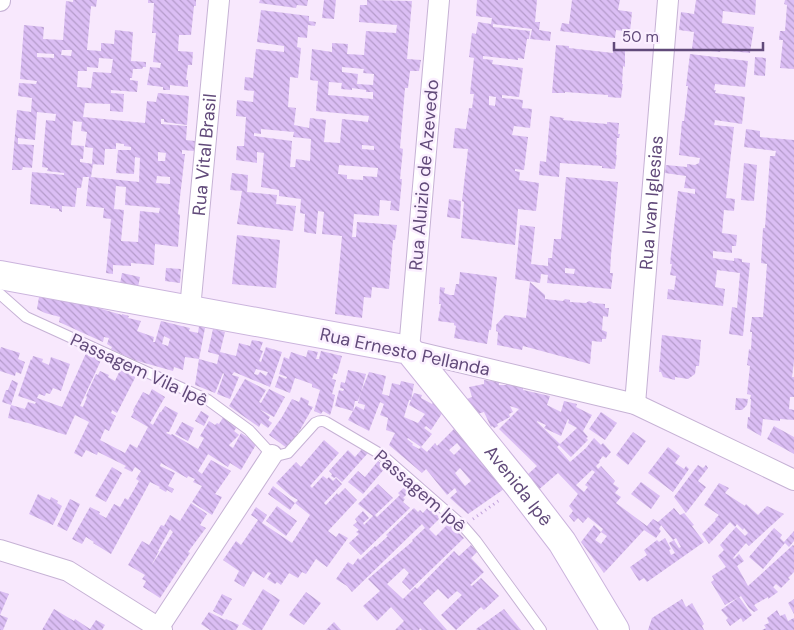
<svg xmlns="http://www.w3.org/2000/svg" width="794" height="630" viewBox="0 0 794 630" font-family="'DM Sans',sans-serif">
<defs>
<pattern id="building-back-hatch" width="6" height="6" patternUnits="userSpaceOnUse" patternTransform="scale(1.25)"><rect width="6" height="6" fill="#dbbef4"/><path d="M-1 5l2 2M0 0l6 6M5-1l2 2" fill="none" stroke="#b59ccb"/></pattern>
</defs>
<rect width="100%" height="100%" fill="#f8e8fd"/>
<path fill="url(#building-back-hatch)" fill-rule="evenodd" d="M73,0H97L96,7L91,6L87,50L101,51V43L114,44L115,30L133,32L131,61L146,62V67H143L142,69H133L132,78H130V80L138,81L137,92L111,90V93L124,94L123,112L110,111V104L85,103L83,117L145,123L147,101L156,102L158,93L189,96L187,125L164,122V119H161V124L187,126L186,140L195,141L194,151L182,150V154H185L178,214L180,215L178,247L155,244L154,265L131,263V266L113,265V274L106,273L111,219L103,218L104,208L86,206L89,177H83L81,188H77L75,207L62,206V212L59,211V209L50,208V206L30,204L32,172L64,175V173L47,171L48,168L42,167L46,120L55,121L56,114L37,112L35,140L18,138V144L34,145L32,168L23,167L22,170H12L17,110L31,112L32,98L18,96L19,83L36,84L37,81L20,79L24,25L44,27L43,39L63,40L66,1L73,2ZM62,50H72L71,56L61,55ZM37,53L54,54V58L37,57ZM99,58L113,59L111,73L93,72L91,88L77,87L78,71H87V67L98,68ZM73,121L82,122L81,131L87,132L85,147L93,148L92,164L104,165L105,149H116V143L124,144V146L131,147V150H118L116,173L134,174L135,157L140,158L139,182L91,177L93,164L80,162V159H83L84,146L71,145ZM158,152L166,153L165,161H158ZM157,176L170,177V184L156,183ZM116,186L126,187L125,205L160,208L159,213L140,211L138,242L121,241L124,210L114,209Z
M148,0H196V6H194L191,35H179L178,51L193,52L192,65H188L186,80H188V87L170,85V90H163V87L147,85L150,67L160,68L161,63L153,62L156,33H152L154,3H148Z
M260,0H308L307,6L297,5L296,8L259,3Z
M324,0H336L334,19L322,18Z
M367,0L412,1L407,59L421,60L419,71H410L408,88H405L400,148L403,149L400,179H402L399,211L390,210L391,201L380,200L379,216L354,214L352,237H356L357,222L397,225L395,240H393L389,289L372,287L371,298L364,297L362,318L335,314L342,236L322,234L324,212L318,211L316,234L304,232L305,214L300,213L301,199L279,196V190L261,187L264,153L257,152V163L236,160L237,146H244L246,117L236,116L237,100L253,102L254,91L244,90L245,77L253,78L256,49L284,52V46L257,42L261,10L309,16V21L316,22L315,26L308,25L307,38L298,37L297,47L301,48L298,78L290,77L288,107L296,108L294,125L309,128L310,118L326,120L324,142L340,143L342,119L368,122L369,116L316,111L318,81L310,80L312,49L332,52V43L348,44L347,54L364,55L366,31L396,33L397,25L359,22L360,5H367ZM342,67L364,69L363,73L374,74L373,85L357,84L358,74L342,72ZM329,82L342,83L341,89L352,90V88L366,90V92H373V99L328,95ZM261,129L294,132L293,137L311,139L310,161L296,159L295,167H290L292,141L254,136V133L261,134ZM362,145L374,146V150L362,149ZM339,165L378,168L377,177L363,176V180L347,179V175L338,174Z
M477,0H537L535,22H540L539,30L551,32L550,41L530,39L532,29L493,24V27L530,31L529,39H527L524,59L518,58V60L483,56V59L493,60L492,64L523,68L519,97L502,95V98L523,100L522,108L532,109L530,128L514,126L512,135L528,137L524,170L515,169V171L520,172L519,180L539,183L536,211L518,209L515,245L461,238L464,202L462,201L468,149L453,148L455,128L466,129L469,108H472L474,94H470L474,58L469,57L472,33L476,34L478,22L491,24L492,18L476,16ZM489,96L496,97L495,106L489,105Z
M572,0H620L618,10L632,12L630,32L616,30L615,38L560,31L562,23L569,24Z
M696,0H756L755,15L723,11L722,23L754,27L750,53L721,50L720,52L692,49L694,32L679,30L681,12L694,14Z
M785,0H794V69L780,68L783,40H779L780,31H785L787,5L784,4Z
M556,45L569,46V48L613,53V50L625,51V67L623,66L622,84H623L621,98L608,97V95L565,92V93H552Z
M690,54L748,61L745,87L715,84L714,90H716L715,93L745,97L742,124L715,120L714,125L734,127L726,198L735,199L734,211L724,210L722,233L737,235L736,246H732V253L713,251V258L734,261V258L742,259V262L750,263L743,336L729,334L732,307L737,308L740,273L717,270L715,287L725,289L723,306L667,299L668,289L674,290L676,276L670,275L672,264H670L678,191L695,194V189L684,188L686,176L665,173L666,165L687,167V164L695,165L699,163L700,158L679,155L682,121H684L688,86H686Z
M755,57L766,58L765,76L754,75Z
M550,116L564,118L563,120L607,124V122L619,123L618,134H620L619,138H617L616,155H617L615,169L602,168V166L560,163L559,177L539,175L540,161L546,162Z
M746,129L760,131V137L794,140V361L792,377H794V397H790L789,409L794,410V420L780,419V421L763,419L761,436L747,428L748,417H750L751,399H750L751,395L747,394L750,366L747,365L749,349L751,350L752,332H750L752,317H763L767,264L761,263L763,228H765L770,156H775L776,151L744,147Z
M744,163L757,165L754,201L741,200Z
M232,173L248,175L247,192L277,195L276,204L296,206L293,231L237,224L242,191L230,190Z
M566,177L618,182L611,255L610,273H613L611,289L547,283L548,275L541,274L540,283L515,279L520,225L535,227L531,264L548,266V258H552L554,239H561ZM565,268L575,269L574,274L565,273Z
M449,199L461,201L460,219L447,217Z
M237,235L280,240L276,288L232,284Z
M166,268L181,269L180,283L165,281Z
M460,272L497,277L491,330H489L487,344L454,338L456,326L454,325V323L438,321L441,304H439L440,287L445,288L444,293L450,295H454L456,284H459Z
M122,273L140,277L138,287L120,284Z
M530,282L545,295V299L563,301L565,299L570,300V302L586,303L589,301L592,302L593,303L605,304V308H609L608,317L603,316L602,330L607,332L606,339H602V342L592,341L590,364L523,346L522,350L497,345L498,332L496,331V325L505,315L526,318Z
M39,297L91,306L122,315V314L129,316L128,318L141,321L137,331L154,337L153,342H155L161,321L190,328L189,331L198,333L199,326L205,328L199,359L217,364L219,355L208,352L213,329L225,332L220,352L236,356L239,343L250,346L252,340L263,342L260,350L263,351L259,361L261,362L266,347L282,352L270,387L234,372L232,375L239,377L230,399L217,394L224,374L223,373L215,393L195,385L199,359L185,357L183,370L174,367L173,371L134,360L111,349L112,347L107,344L109,338L104,337L103,342L59,322L60,317L45,313L37,309ZM164,336L170,339L168,346L162,344ZM256,369L268,372L266,376L260,372L258,375L254,374Z
M662,335L701,340L699,366H696L695,374L688,379L675,377V380L663,377L661,372H659Z
M1,347L20,353L18,359L25,362L21,374L16,372L15,376L0,371V350Z
M308,350L318,352L316,359H319L321,351L342,356L337,374L334,373L332,379L336,380L332,394L335,395L332,409L330,415L323,411L321,414L314,411L320,390L312,387V384L295,378L290,393L275,387L279,376L286,379L287,377L279,374L284,357L289,359L291,352L306,357Z
M87,351L102,358L80,406L83,407L87,397L86,396L96,374L98,375L100,371L109,375L108,377L115,381L121,368L136,376L117,413L112,410L111,413L116,416L109,431L105,429L100,440L125,453L130,444L137,448L148,427L131,417L134,411L133,410L143,392L149,395L152,389L165,397L150,423L153,425L160,412H161L165,406L178,413L169,432H167L166,433L171,435L172,434L198,449L204,438L200,436L209,421L215,425L217,423L219,424L224,416L238,426L234,431L239,435L229,445L230,446L233,448L241,433L257,443L241,470L230,463L228,467L208,454L198,471L202,474L211,460L231,471L215,494L222,497L212,515L192,502L202,486L193,482L195,479L188,476L187,478L161,463L160,466L175,473L168,486L174,489L172,493L167,490L166,492L159,488L160,487L150,482L111,554L93,543L94,542L86,537L82,544L72,539L90,507L100,512L99,514L106,518L114,504L120,507L125,498L128,500L139,481L136,479L141,471L135,467L132,472L124,468L126,466L98,452L97,455L86,450L82,457L74,453L89,422L75,415L66,435L28,423L8,418L11,405L25,409L28,402L35,404L36,402L18,396L31,359L32,360L33,356L43,359L42,362L49,365L51,357L70,364L61,391L53,388L50,394L46,393L45,396L39,394L37,398L62,407Z
M348,370L366,374L361,392L358,401H355L353,411L356,406L364,410L365,405L358,403L361,392L369,372L386,376L382,394L389,396L392,383L400,385L401,381L414,384L411,400L414,393L422,395L421,398L432,404L435,400L443,412L431,430L426,426L424,428L432,434L421,447L427,452L435,443L437,446L456,427L479,454L476,456L483,465L486,463L504,489L468,514L450,498L457,492L455,488L447,495L426,469L422,473L389,445L395,433L386,430L388,418L380,415L384,404L380,402L369,431L348,420L353,411L335,406L339,390L343,391L344,389L340,388L341,382L345,383ZM409,400H411L409,405L425,414L418,423L404,417ZM408,438L421,447L419,449L412,445L413,444L407,439ZM457,443L461,448L454,455L449,450ZM460,468L471,481L465,486L455,473Z
M245,379L266,390L259,402L261,403L269,389L285,397L274,417L259,409L270,417L268,420L272,423L268,428L261,423L259,427L229,406Z
M12,380L18,383L11,405L2,402L6,390H8Z
M484,380L499,382V385H506V383L523,387V390L550,396L547,405L561,412L564,401L577,404L576,407L592,415L583,431L588,437L586,438L588,440L571,457L559,445L577,428L568,423L569,420L568,419L561,436L544,428L546,425L537,421V422L560,444L556,448L557,447L570,462L586,448L594,438L601,445L603,443L611,452L606,458L603,456L599,461L600,462L596,466L598,469L601,466L615,481L613,484L619,488L615,493L621,497L616,503L647,526L653,519L658,522L674,508L680,515L684,513L694,525L692,526L704,542L647,582L644,578L639,581L630,567L647,555L644,550L657,540L659,542L665,538L671,549L669,550L671,555L675,553L669,543L674,540L679,548L681,547L676,538L673,540L661,525L659,529L661,531L656,538L644,530L604,573L581,542L594,525L601,532L603,529L588,517L583,523L578,518L574,522L569,516L573,511L569,506L578,494L558,473L536,492L526,476L537,466L499,429L519,409L510,406L513,412L509,414L510,417L497,424L498,426L494,428L492,426L491,427L484,412L477,414L467,399L472,397L469,387L484,384ZM592,470L595,472L585,485L588,487L584,492L576,485ZM601,532L607,536L601,544L595,540Z
M301,397L309,401L308,405L313,407L300,430L287,448L269,435L282,417L292,399L299,402Z
M736,398L748,399L747,405L742,410H735Z
M201,411L209,416L204,426L195,421Z
M601,412L617,423L605,440L589,429Z
M182,422L194,428L188,441L175,434Z
M774,426L794,437V454L767,439Z
M633,432L646,441L628,465L616,455Z
M324,440L339,453L310,486L312,488L323,476L327,479L329,477L333,481L336,478L342,484L324,503L326,505L337,493L338,495L345,488L357,500L328,531L336,537L339,533L348,538L327,567L316,559L306,574L302,572L298,578L289,573L281,585L277,582L275,584L267,579L271,573L268,572L264,578L253,571L244,587L234,581L239,571L223,560L236,541L241,545L258,520L251,515L256,507L267,515L262,523L292,543L310,515L295,503L298,500L291,496L276,483L296,462L301,467Z
M668,447L680,456L675,463L684,469L686,466L689,469L673,492L648,473Z
M362,449L368,453L342,482L336,477L334,478L331,476L332,474L329,471L348,450L355,457Z
M378,461L386,467L363,494L348,482L358,471L365,477Z
M698,465L703,468L706,465L708,468L698,481L706,487L686,513L674,497Z
M112,467L122,473L106,502L95,496Z
M641,482L660,496L651,509L631,494Z
M719,483L729,488L725,493L745,506L746,504L758,515L767,506L784,514L749,546L746,543L733,558L734,559L739,554L744,561L737,566L748,586L793,545L794,546V572L788,578L790,579L781,588L776,584L773,587L778,592L768,599V597L754,605L758,610L754,612L749,608L741,596L725,605L711,582L714,580L712,576L726,567L718,556L724,550L720,545L736,527L745,536L748,533L744,528L743,530L737,524L735,527L730,522L709,544L702,534L716,520L715,519L719,515L704,505Z
M378,484L393,498L375,515L377,517L400,495L398,493L408,484L413,488L403,498L405,499L403,502L410,508L361,555L349,543L359,534L356,532L359,530L353,525L357,522L355,519L363,511L369,518L363,523L364,525L373,516L358,504Z
M273,486L295,503L290,510L268,494Z
M38,494L50,500L51,497L58,501L57,503L62,506L53,525L29,514Z
M70,499L80,504L67,531L57,526Z
M191,503L207,514L200,525L206,528L188,552L190,553L160,598L143,587L146,581L142,579L145,575L128,565L142,541L149,545L161,525L164,526L170,515L180,521ZM170,529L173,532L151,566L159,551H158Z
M430,505L435,510L434,512L440,518L429,529L436,536L449,523L464,538L410,590L402,582L409,573L404,568L387,584L403,599L415,587L417,589L454,551L459,556L471,545L477,552L471,558L484,572L470,585L472,586L481,578L499,596L484,610L481,607L456,630L441,615L462,595L457,591L448,599L438,589L423,603L447,630H422L420,628L419,630H395L404,621L391,607L377,621L363,606L380,591L368,579L413,541L412,540L425,528L422,524L352,592L347,586L336,579L348,562L353,565L358,558L360,560L375,546L376,547L388,536L386,535L414,508L418,512L420,510L423,513Z
M277,506L297,521L286,536L266,521Z
M774,528L782,535L780,538L784,542L794,531V541L789,547L785,543L763,569L749,557Z
M263,589L280,600L262,630H252L242,624Z
M0,591L9,594L0,615Z
M306,592L321,603L304,625L289,615Z
M222,594L232,599L222,616L213,611Z
M739,597L752,615L743,622L741,618L730,626L726,620L728,618L721,610Z
M682,599L686,607L692,603L704,624L702,626L704,630H648L652,618Z
M794,599V614L788,603Z
M54,609L74,621L75,619L90,629L96,620L105,625L102,630H42Z
M504,609L521,630H477L476,629Z
M777,610L780,616L785,614L788,621L794,618V630H762L766,628L764,625L769,623L767,618Z
M209,612L225,620L226,619L239,625L236,630H210L201,624Z
M0,615L8,618L3,630H0Z
M334,622L341,630H326Z"/>
<g fill="none" stroke-linecap="round" stroke-linejoin="round">
<defs>
<path id="lane" d="M0,294L26,317L208,400L249,430L272,455H280L288,453L315,423C319,421 322,420 326,422L382,455L463,526L476,541L541,630"/>
<g id="street">
<path d="M439,0L409,350L635,404L794,480"/>
<path d="M0,1V0"/>
<path id="s1" d="M190,309L219,0"/>
<path id="s2" d="M635,404L668,0"/>
<path d="M0,550L68,571L162,630"/>
<path d="M157,630L272,455"/>
</g>
<g id="secondary">
<path id="s3" d="M0,275L409,350L519,486L562,542L615,630"/>
</g>
</defs>
<use href="#lane" stroke="#c6b2d5" stroke-width="12"/>
<use href="#street" stroke="#c6b2d5" stroke-width="22"/>
<use href="#secondary" stroke="#cbb4dd" stroke-width="30"/>
<path stroke="#bfa0da" stroke-width="3" stroke-dasharray="1 4" stroke-linecap="butt" d="M473,519L501,499"/>
<use href="#lane" stroke="#fff" stroke-width="10"/>
<use href="#street" stroke="#fff" stroke-width="20"/>
<use href="#secondary" stroke="#fff" stroke-width="28"/>
</g>
<g text-anchor="middle" dominant-baseline="central" stroke-width="5" stroke-linejoin="round" paint-order="stroke">
<g font-size="18" fill="#614a7a" stroke="#fbefff">
<text stroke="none"><textPath href="#s1" startOffset="155">Rua Vital Brasil</textPath></text>
<text transform="translate(424 175) rotate(-85)">Rua Aluizio de Azevedo</text>
<text stroke="none"><textPath href="#s2" startOffset="202">Rua Ivan Iglesias</textPath></text>
<text transform="translate(405 352) rotate(12)">Rua Ernesto Pellanda</text>
<text transform="translate(139 370) rotate(25)">Passagem Vila Ipê</text>
<text stroke="none"><textPath href="#s3" startOffset="590">Avenida Ipê</textPath></text>
<text transform="translate(420 491) rotate(41)">Passagem Ipê</text>
</g>
</g>
<path d="M614 42v8h149v-8" fill="none" stroke="#614a7a" stroke-width="2.5"/>
<text x="622" y="42" font-size="15" fill="#614a7a" stroke="#fbefff" stroke-width="4" paint-order="stroke">50 m</text>
</svg>
